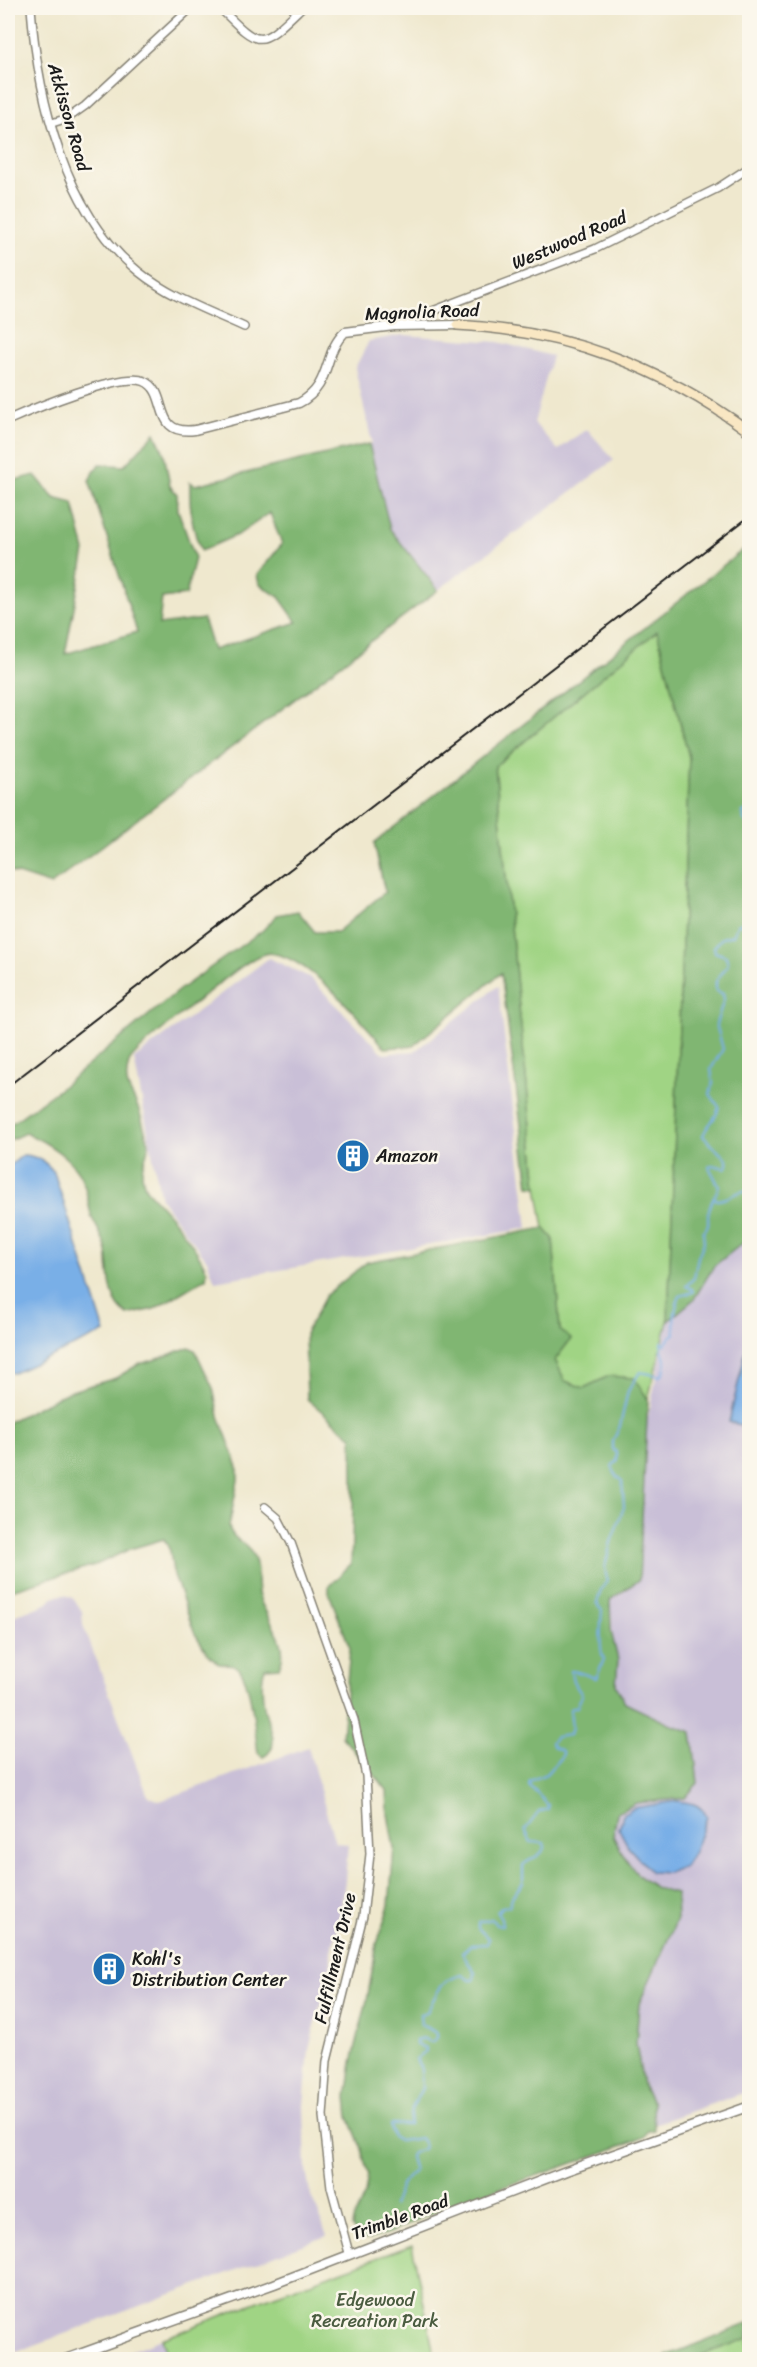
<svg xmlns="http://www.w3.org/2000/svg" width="757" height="2367" viewBox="0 0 757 2367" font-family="Sriracha,sans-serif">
<rect width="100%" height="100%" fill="#fbf7ec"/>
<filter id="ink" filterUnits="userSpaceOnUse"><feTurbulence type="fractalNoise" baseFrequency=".0167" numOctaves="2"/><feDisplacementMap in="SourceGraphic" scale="12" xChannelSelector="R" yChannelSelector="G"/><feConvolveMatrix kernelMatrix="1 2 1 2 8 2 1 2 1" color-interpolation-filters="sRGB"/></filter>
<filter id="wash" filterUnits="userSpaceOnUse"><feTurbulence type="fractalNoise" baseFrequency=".008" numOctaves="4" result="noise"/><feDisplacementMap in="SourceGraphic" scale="24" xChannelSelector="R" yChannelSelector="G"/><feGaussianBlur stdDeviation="1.35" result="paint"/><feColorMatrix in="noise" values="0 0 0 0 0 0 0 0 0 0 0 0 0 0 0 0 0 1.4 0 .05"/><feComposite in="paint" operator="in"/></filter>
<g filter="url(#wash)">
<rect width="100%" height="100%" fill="#efe8ce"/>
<path fill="#c9bfd7" d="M403,335L498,342L552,356L534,423L558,450L587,429L614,460L438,590L390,529L369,444L372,443L355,368L369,341Z
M269,958L309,977L384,1054L415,1051L498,986L528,1228L215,1281L207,1260L161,1199L134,1059Z
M749,1237V2091L651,2125L636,2043L639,2004L677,1919L676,1894L663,1891L641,1879L627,1862L612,1836L617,1813L636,1803L685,1798L692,1732L669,1724L625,1703L616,1685L610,1600L639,1580L647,1422L668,1321L694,1299L714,1266Z
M64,1595L72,1597L82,1611L83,1625L148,1796L160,1801L308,1747L335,1843L348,1844L345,1881L337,1930L331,1951V1963L309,2049L304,2106L306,2170L309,2188L327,2236L8,2355V1618L44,1605L55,1596Z
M162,2339L169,2359L106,2360Z"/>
<path fill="#a0d484" stroke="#5e7850" stroke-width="1.5" d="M657,631L689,757L668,1321L648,1399L633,1378L609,1376L584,1388L565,1381L555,1360L560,1330L553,1238L544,1228L537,1187L495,766Z
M412,2245L435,2359H169L162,2339L269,2297Z
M749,2330V2359H670Z"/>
<path fill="#80b672" stroke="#4e6947" stroke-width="1.5" d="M155,433L164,453L170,486L177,494L178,510L195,558L186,595L162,598L159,625L203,619L213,650L297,622L279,597L259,584L257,575L282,544L270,513L239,534L201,551C192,529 189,505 190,482L195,485L369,444L390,529L438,590L51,885L8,871V802L10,798L8,796V476L16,480L35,475L54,498L73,503L85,551L65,654L137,632L89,480L99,464L124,466Z
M749,545V1238L714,1266L694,1299L668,1321L689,757L657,631L495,766L537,1187L529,1186L501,973L413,1046L385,1048C361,1020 312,961 275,954C268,952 259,955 253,959C237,968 131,1052 129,1063C122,1088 132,1091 139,1110C142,1120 145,1131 148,1141C151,1157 135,1163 146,1189C169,1214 193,1240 207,1271L206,1278L154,1309L128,1315C107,1302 110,1272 107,1252C105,1240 97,1228 92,1218C88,1206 88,1193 83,1182C76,1160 45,1141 25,1133L8,1141V1126L58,1090L179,990L263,930L277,915L298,911L315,932H337L385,892L374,843Z
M544,1228L553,1238L560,1330L571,1339L555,1360L565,1381L584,1388L609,1376L634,1378L648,1399L639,1580L610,1600L611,1631L618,1660L616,1685L625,1703L669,1724L692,1732L698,1783L685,1798L636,1803L617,1813L613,1836C629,1866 640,1887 676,1894L677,1919L639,2004L636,2043L643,2086L653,2103L654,2130L648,2131L644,2137C577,2164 508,2184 441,2209C420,2217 390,2236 369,2239C360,2240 356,2234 352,2227L353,2220L365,2194L368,2174L359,2142L349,2117L347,2097L352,2062L367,2000L377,1944L389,1905L394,1848L388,1814L387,1790L342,1737L350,1648L329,1593V1586L351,1564C353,1522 354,1480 352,1437L307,1399L305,1334L326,1295L367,1262Z
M189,1347L195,1350L213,1388L219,1416L238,1467V1480L229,1527C232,1539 247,1544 253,1555C260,1567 255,1584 259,1597C266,1619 292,1644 279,1667L265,1668C261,1678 262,1695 264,1706C266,1723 284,1746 263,1757L258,1753C255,1733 252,1686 240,1670C235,1663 227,1664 219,1664L207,1653L194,1632L173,1572L170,1551L164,1539L130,1549L98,1564L8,1591V1422L68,1392L116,1378L139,1364L158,1359Z
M749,2323V2338L691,2359H668L666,2356Z"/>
<path fill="#79afe7" stroke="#4a6682" stroke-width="1.5" d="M23,1155C37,1156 45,1161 54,1172L105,1332L14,1373L8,1372V1167Z
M749,1337V1423L741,1425L729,1422Z
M677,1801C692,1803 700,1803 707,1817L694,1852L685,1866L668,1873L651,1872L629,1848L619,1829L623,1815L634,1808Z"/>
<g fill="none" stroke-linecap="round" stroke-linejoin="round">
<path stroke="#79afe7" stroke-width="2" d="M750,696V714
M750,809L743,812L744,820L750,826
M750,850V851
M715,1198L717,1200C726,1200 734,1193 744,1191L750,1195
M393,2206L402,2183L414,2171L410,2157L413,2153L423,2149L424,2144L420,2138L399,2141L393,2137L390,2125L392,2124L409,2125L411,2110L422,2088L421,2069L416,2059L426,2051V2048L416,2045V2041L422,2038L431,2042L437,2038V2033L421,2025L420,2014L427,2012C437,1994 439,1980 462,1975L470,1980H474L475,1973L462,1953L471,1945L487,1944L489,1939L478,1928V1922L492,1919L496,1925L502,1926L501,1918L497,1912L502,1907L509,1906L513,1895L523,1883V1865C530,1859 541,1856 545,1848L544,1843L531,1842L525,1830L539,1812L548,1809V1805L529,1785L530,1781L546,1774L562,1756V1751L554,1747L551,1742L556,1737L570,1735L572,1727L570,1709L577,1707L582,1695L573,1681L571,1671C580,1671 587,1676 596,1678L604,1659C598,1650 601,1622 602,1610L597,1603L601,1590L607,1581L605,1567L611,1542L624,1507L622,1481L616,1476L612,1466L617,1461V1453L613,1449V1441L620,1426L628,1391L640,1372L661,1376C671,1363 661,1355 661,1342L665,1345L670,1337L675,1334C673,1321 674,1309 680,1296L693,1292L692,1289L686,1286L694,1278L698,1257L704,1242L703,1232C712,1224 706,1219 709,1210C711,1202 716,1194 719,1186L709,1167L713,1165L725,1168L727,1166V1160L703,1136C706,1125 717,1119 719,1107L710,1094L713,1083L711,1069L723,1049L716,1024L724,999L723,994L716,991V981L728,965L726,956L715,952L714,947L722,938L733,935L737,925L750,920"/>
</g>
</g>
<g filter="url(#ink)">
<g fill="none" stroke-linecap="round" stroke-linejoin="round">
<defs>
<path id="minor" d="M31,8C38,99 64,212 139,272C170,297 209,311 244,327
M220,8C261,49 259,48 301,8
M52,123L68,118L85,106L191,8
M396,325L595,249L718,188L750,167
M265,1507L278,1518L291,1543L354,1720L366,1776L370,1854L363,1916L327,2061L323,2116L331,2187L349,2253"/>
<path id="tertiary" d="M8,420C33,409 121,372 144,381C171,392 150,436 195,430L299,403C333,385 322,353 345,332L394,326L457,325
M63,2360L274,2284L566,2171L750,2106"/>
<path id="secondary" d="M457,325C567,331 660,366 750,432"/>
</defs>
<use href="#minor" stroke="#868275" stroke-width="10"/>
<use href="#tertiary" stroke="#868275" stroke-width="11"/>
<use href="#secondary" stroke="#868275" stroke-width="12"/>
<use href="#minor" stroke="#fff" stroke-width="7"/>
<use href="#tertiary" stroke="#fff" stroke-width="8"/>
<use href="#secondary" stroke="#f9e7c3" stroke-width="9"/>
<path stroke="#1c1c1c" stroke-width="2" d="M8,1086L750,516"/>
</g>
</g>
<defs>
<symbol id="building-disc" viewBox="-11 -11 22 22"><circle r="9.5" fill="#1f6fb2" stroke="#fbf7ec"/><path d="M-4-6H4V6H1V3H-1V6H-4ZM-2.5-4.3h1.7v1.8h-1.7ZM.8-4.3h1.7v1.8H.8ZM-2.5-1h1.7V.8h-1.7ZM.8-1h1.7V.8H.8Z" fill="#fff"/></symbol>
</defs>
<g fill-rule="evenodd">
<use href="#building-disc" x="334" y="1137" width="38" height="38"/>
<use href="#building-disc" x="90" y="1950" width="38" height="38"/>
</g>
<g text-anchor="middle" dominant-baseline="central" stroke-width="5" stroke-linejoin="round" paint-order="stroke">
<g font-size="18" fill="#1c1c1c" stroke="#fbf7ec">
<text transform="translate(69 117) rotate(74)">Atkisson Road</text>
<text transform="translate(569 240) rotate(-23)">Westwood Road</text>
<text transform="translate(422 312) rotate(-2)">Magnolia Road</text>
<text transform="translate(335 1958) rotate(-77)">Fulfillment Drive</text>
<text transform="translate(400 2217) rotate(-20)">Trimble Road</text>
</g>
<g font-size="18" fill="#1c1c1c" stroke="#fbf7ec" text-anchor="start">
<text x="376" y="1156">Amazon</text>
<text x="132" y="1959">Kohl's<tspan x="132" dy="21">Distribution Center</tspan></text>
</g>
<g font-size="18" fill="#4a5c40" stroke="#fbf7ec">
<text x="375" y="2300">Edgewood<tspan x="375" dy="21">Recreation Park</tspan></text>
</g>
</g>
<rect width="757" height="2367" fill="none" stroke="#fbf7ec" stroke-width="30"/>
</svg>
